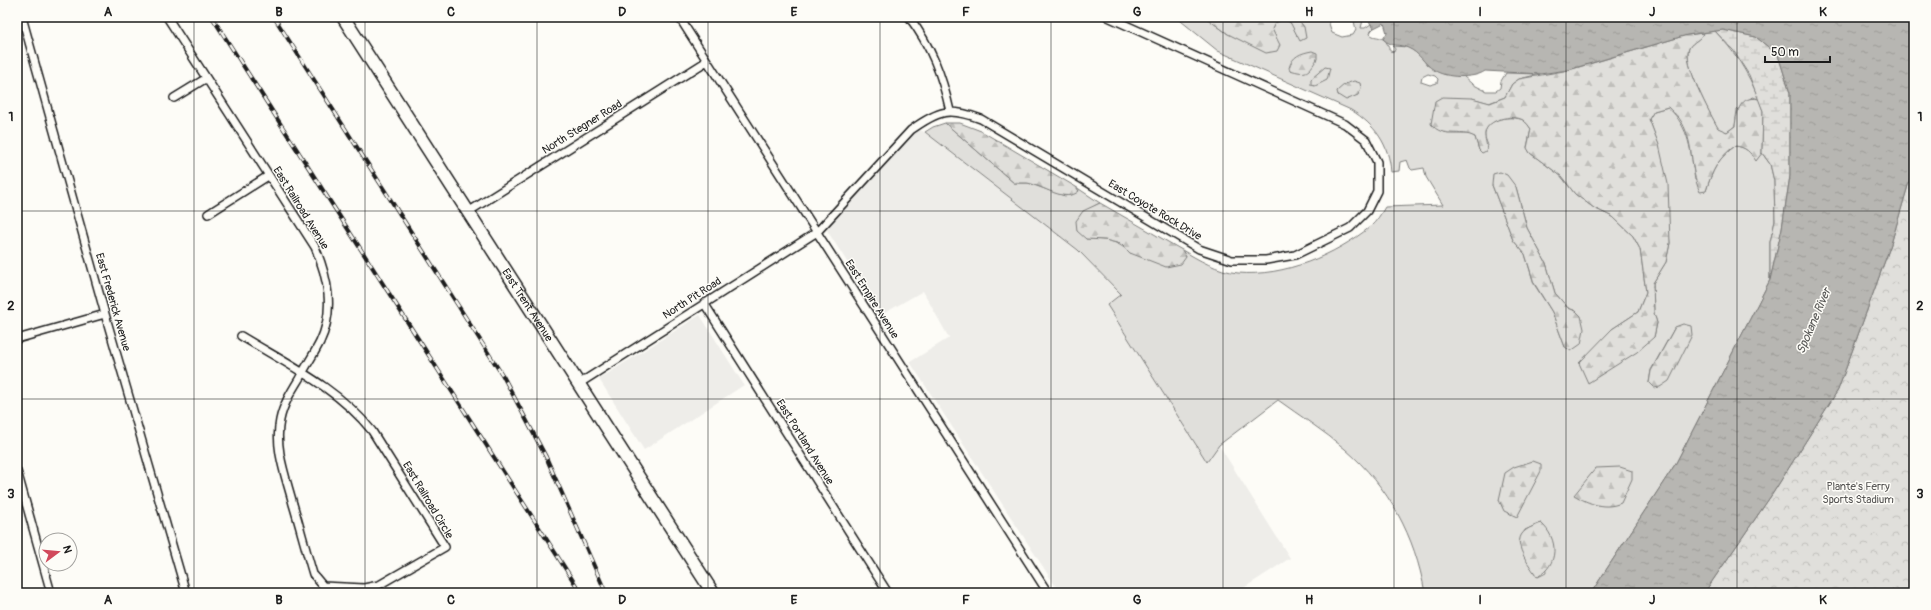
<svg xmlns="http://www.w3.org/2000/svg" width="1931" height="610" viewBox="0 0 1931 610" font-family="Pangolin,sans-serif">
<defs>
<pattern id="forest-firs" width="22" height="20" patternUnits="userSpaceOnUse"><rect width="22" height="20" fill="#e0dfdb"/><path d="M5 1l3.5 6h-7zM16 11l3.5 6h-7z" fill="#c0bfbb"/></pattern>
<pattern id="wetland-marsh" width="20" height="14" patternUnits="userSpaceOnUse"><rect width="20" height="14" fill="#e0dfdb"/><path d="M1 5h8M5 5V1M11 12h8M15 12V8" fill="none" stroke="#c0bfbb"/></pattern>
<pattern id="park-crowns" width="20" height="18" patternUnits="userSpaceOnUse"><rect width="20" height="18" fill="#e0dfdb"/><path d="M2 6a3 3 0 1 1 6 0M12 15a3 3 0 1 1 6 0" fill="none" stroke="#c0bfbb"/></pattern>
<pattern id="water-ripples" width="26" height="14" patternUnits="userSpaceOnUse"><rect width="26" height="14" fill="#b7b6b2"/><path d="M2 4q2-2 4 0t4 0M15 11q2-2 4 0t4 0" fill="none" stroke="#9d9c98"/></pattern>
</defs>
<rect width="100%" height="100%" fill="#fdfcf7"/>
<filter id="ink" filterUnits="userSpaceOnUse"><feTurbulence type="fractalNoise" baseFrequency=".025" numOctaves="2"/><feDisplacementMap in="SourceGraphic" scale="8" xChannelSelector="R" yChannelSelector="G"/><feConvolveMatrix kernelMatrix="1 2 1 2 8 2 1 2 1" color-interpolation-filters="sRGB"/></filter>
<g filter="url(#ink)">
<path fill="#eeede9" d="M918,130L925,132L1078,250L1122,295L1107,305L1207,462L1219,445L1290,558L1236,593H1060L910,362L949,338L923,291L881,315L828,232L827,229L829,224Z
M700,315L744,385L644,450L599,379Z"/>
<path fill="#e0dfdb" stroke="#7e7e7c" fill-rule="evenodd" d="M1176,17H1205L1228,34L1276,38L1272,29L1275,23L1283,19C1292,22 1296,28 1297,37L1304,27L1296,17H1327L1332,33L1342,37L1353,35L1356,30L1354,21L1363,20L1361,28H1365L1371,24L1374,28L1371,31L1370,34C1374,38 1378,36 1383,39C1388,42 1388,47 1390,51L1394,52L1395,49L1393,46L1408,47L1420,55L1427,65L1444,74L1463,76L1472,84L1486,91H1496L1500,88L1501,81L1506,73L1540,74L1519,79L1512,84L1505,97L1489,103L1472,98L1448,134H1469L1475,137L1479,150L1488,146C1487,142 1484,137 1485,133C1486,118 1512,115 1523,120C1526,122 1529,126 1531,129L1527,147L1530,153L1561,176L1575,194L1594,208L1613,217L1633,236L1640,249L1646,292L1638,312L1612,329L1654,337L1657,323L1654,313L1653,283L1666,262L1670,243L1659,146L1649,119L1654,111L1668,107C1691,130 1690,150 1695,180L1706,191C1712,171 1718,158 1735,146C1746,147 1750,152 1756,160L1762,153L1770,164L1774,181L1775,221L1770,242V280L1676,463L1591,593H1425C1415,536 1389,487 1345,449C1324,431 1300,416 1278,400L1219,445L1207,462L1107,305L1121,294L1078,250L925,132L933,127L945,123L1014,183H1028L1065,196L1079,191L1076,187L1100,203L1094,206L1086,239C1105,240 1116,239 1130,253L1186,257L1182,250C1199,260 1217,271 1238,273C1284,277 1335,255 1370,227C1376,222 1381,214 1385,207L1443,205L1426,177L1424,168L1412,170L1410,168L1407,160L1400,162L1399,171L1391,172C1389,144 1375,125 1351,110L1218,51ZM1428,74L1435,76L1438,79L1437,83L1430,85L1421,82L1422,77ZM1492,185L1516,187L1527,228L1546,263L1555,293L1568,308L1576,311L1565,347L1552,312L1534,284L1525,254L1513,240ZM1675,327L1649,383L1651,370ZM1541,523L1546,573L1538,577L1519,542L1525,530Z
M1715,31C1736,53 1747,71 1759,99L1752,97L1737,110L1735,126L1727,132L1718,129C1710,113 1682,63 1689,48C1693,41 1701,40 1703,33Z"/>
<path fill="url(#forest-firs)" stroke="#7e7e7c" d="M1205,17H1296L1304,27L1306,38L1300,41L1290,22L1283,19L1275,23L1272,29L1280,45L1277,51L1266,53L1228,34Z
M1703,33C1701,40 1693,41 1689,48C1682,63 1710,113 1718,128L1727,132L1735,126C1737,111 1740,95 1759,99L1763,111L1762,153L1756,161C1750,152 1746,147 1735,146C1718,158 1712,171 1706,191L1700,192C1689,169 1695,140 1679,118C1676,114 1671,111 1668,107L1654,111L1649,119L1659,145L1668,184L1670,243L1666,262L1653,283L1654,313L1657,323L1654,337L1637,352L1588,383L1579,363L1612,329L1638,312L1646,292L1640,249L1633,236L1613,217L1594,208L1575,194L1561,176L1530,153L1527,148L1531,129C1529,126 1526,122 1523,120C1512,114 1487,119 1485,133C1484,139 1488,144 1486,151L1482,153L1479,150L1475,137C1460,129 1443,139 1431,124L1435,101L1442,97L1472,98L1490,103L1505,97L1512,84L1519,79L1569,70L1687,35Z
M1312,51L1317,53V59C1308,73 1307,75 1290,70L1289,68C1292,56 1301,53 1312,51Z
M1325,67L1330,68L1327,80L1315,86L1311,85V79Z
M1354,81L1360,83L1361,88L1358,95L1346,100L1338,95L1337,91L1345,84Z
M945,123H960L981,131L1076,187L1079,191C1065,204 1043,185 1027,183C1023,183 1019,183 1014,183Z
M1500,172L1507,175L1516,187L1527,228L1546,263L1555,293L1568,308L1576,311L1581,316L1584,329L1581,344L1571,351L1565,347L1552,312L1534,283L1525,254L1513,240L1492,185L1493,174Z
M1100,203L1182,250L1186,257L1181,264L1166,267L1130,253L1121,244L1105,240L1086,239L1077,231L1076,221L1083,211Z
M1683,324L1691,326L1692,335L1669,381L1660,387L1654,388L1649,383L1651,371L1675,327Z
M1533,461L1541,464V471L1517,517L1504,511L1499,500L1505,473L1514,467Z
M1620,467L1632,471V479L1621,503C1605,510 1589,504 1574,495L1596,468Z
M1541,523C1559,539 1559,565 1537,577C1530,565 1509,542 1526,530C1530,527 1537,525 1541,523Z"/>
<path fill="url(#wetland-marsh)" stroke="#7e7e7c" d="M1723,30L1756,37L1778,55L1790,93V176L1782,228L1770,280V242L1775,221L1774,181L1770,164L1762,153L1763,111L1749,75L1733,50L1715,31Z"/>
<path fill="url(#park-crowns)" stroke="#7e7e7c" d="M1914,165V593H1704L1773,493L1838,390L1891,244Z"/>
<path fill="url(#water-ripples)" stroke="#797876" d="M1914,17V165L1891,244L1838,390L1773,493L1704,593H1591L1676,463L1770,280L1782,228L1790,176V93L1778,55L1756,37L1723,30L1687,35L1568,70L1540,74L1485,71C1474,79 1445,78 1434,70C1424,64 1420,53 1408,48C1398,43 1393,48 1383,39L1387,33L1384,23L1374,28L1368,20L1354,21L1347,17Z"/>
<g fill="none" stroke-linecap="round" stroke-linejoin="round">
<defs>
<path id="minor" d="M22,17L105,314L186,593
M167,17L315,247C328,278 335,310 320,342C314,354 306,366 299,379C291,392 283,405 280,420C274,448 286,477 293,504C300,527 306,551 313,574L323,586L364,588L379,585L445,547L372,431C338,388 287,364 241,336
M679,17L1048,593
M909,17C931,46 942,75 950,111
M174,98L205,79
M468,212L707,61
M208,214L268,176
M704,303L888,593
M17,339L105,314
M580,383L817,232L911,130C939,110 949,107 981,119L1199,249L1232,260H1266L1295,255L1350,228L1367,211L1377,191V162L1366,140L1345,124L1108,17
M17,471L51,593"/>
<g id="primary">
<path id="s1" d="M343,17L713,593"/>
</g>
</defs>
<use href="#minor" stroke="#1c1c1c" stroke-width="10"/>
<use href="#primary" stroke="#1c1c1c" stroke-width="15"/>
<use href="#minor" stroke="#fdfcf7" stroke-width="7"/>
<use href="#primary" stroke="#fdfcf7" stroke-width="12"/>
<defs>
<path id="rail" d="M212,17L581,593
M274,17L503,376L546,457L606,593"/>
</defs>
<use href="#rail" stroke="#1c1c1c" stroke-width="4"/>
<use href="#rail" stroke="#fdfcf7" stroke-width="2.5" stroke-dasharray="8" stroke-linecap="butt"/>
</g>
</g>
<path fill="none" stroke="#1c1c1c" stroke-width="1" stroke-opacity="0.55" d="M194,17V593M365,17V593M537,17V593M708,17V593M880,17V593M1051,17V593M1223,17V593M1394,17V593M1566,17V593M1737,17V593M17,211H1914M17,399H1914"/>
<g text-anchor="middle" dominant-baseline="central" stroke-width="3" stroke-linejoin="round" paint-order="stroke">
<g font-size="11" fill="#1c1c1c" stroke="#fdfcf7">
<text transform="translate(582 127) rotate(-32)">North Stegner Road</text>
<text transform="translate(301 208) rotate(58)">East Railroad Avenue</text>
<text transform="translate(1155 210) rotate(31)">East Coyote Rock Drive</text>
<text transform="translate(692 298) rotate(-33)">North Pit Road</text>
<text transform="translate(872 299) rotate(58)">East Empire Avenue</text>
<text transform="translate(113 302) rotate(74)">East Frederick Avenue</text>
<text stroke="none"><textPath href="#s1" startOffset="342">East Trent Avenue</textPath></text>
<text transform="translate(805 442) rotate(58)">East Portland Avenue</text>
<text transform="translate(428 500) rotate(59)">East Railroad Circle</text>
</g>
<g font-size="11" fill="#575655" stroke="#fdfcf7">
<text x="1858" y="486">Plante's Ferry<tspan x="1858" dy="13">Sports Stadium</tspan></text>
</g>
<g font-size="12" font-style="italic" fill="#5a5a58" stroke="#fdfcf7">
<text transform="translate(1814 321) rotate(-67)">Spokane River</text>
</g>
</g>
<rect width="1931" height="610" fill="none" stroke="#fdfcf7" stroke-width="44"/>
<g transform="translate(58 552) rotate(74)"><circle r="19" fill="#fdfcf7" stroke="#a3a29f"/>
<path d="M0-3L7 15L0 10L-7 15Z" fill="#d1495b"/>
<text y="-6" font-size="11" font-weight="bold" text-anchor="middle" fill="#1c1c1c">N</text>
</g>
<path d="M1765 56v6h65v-6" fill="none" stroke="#1c1c1c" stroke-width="2"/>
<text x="1771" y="56" font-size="12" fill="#1c1c1c" stroke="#fdfcf7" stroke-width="3" paint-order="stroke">50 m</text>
<rect x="22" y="22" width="1887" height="566" fill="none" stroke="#1c1c1c" stroke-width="1.5"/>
<g font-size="13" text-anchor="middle" font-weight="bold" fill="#1c1c1c">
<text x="108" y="16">A</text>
<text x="279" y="16">B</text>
<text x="451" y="16">C</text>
<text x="622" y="16">D</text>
<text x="794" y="16">E</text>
<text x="966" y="16">F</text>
<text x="1137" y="16">G</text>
<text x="1309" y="16">H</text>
<text x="1480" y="16">I</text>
<text x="1652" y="16">J</text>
<text x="1823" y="16">K</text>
<text x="11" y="121">1</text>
<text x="1920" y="121">1</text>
<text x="11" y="310">2</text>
<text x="1920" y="310">2</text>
<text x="11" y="498">3</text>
<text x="1920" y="498">3</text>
<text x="108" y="604">A</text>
<text x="279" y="604">B</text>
<text x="451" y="604">C</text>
<text x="622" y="604">D</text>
<text x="794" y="604">E</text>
<text x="966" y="604">F</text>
<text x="1137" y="604">G</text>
<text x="1309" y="604">H</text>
<text x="1480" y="604">I</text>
<text x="1652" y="604">J</text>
<text x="1823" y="604">K</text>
</g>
</svg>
